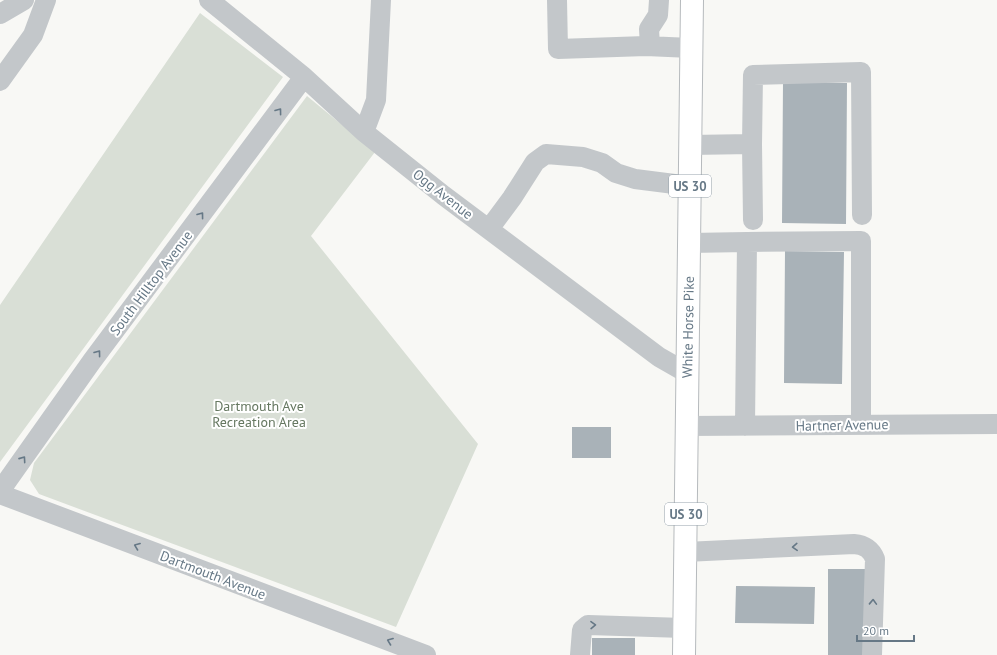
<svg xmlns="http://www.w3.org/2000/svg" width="997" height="655" viewBox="0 0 997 655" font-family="'PT Sans',sans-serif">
<rect width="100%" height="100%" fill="#f8f8f5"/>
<path fill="#d9dfd6" d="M200,13L283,77L0,462V305Z
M307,96L375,152L311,236L478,444L396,627L39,494L30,480L34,463Z"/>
<path fill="#a9b2b8" d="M783,82L847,83L846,224L782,223Z
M785,251L844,252L842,384L784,383Z
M572,427H611V458H572Z
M828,569H865V655H828Z
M736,586L815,587L814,624L735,623Z
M592,638H635V655H592Z"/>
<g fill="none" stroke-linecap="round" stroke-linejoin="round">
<defs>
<path id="highway" d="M684,655L692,0"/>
</defs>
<use href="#highway" stroke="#b6babd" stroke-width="24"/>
<path stroke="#c3c7ca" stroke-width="20" d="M209,0L304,77L364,132L443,195L659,357L687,373
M557,0L558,49L646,46L691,48
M0,14L24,0
M650,46L649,29L658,15L659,0
M0,81L33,35L46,0
M364,132L376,100L381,0
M752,144L753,220
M690,145L752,144L753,75L861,72L862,215
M489,229L512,198L535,162L546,154L583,157L602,163L616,173L635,179L690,186
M747,242L861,241V425
M689,243L747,242L745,426
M687,426L997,424
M0,491L92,361L304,77
M0,494L426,655
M685,552L854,544C865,545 871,549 875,559L872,655
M580,655L582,630L588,625L684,628"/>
<use href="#highway" stroke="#fff" stroke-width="22"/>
</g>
<defs><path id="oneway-chevron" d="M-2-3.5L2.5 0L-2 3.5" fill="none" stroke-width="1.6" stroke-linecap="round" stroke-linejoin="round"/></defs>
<g stroke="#667886">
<use href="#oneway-chevron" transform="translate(279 111) rotate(-53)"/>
<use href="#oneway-chevron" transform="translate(201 215) rotate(-53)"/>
<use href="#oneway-chevron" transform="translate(98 353) rotate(-53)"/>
<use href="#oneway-chevron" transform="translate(23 459) rotate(-55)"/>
<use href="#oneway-chevron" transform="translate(137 546) rotate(-159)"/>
<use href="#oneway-chevron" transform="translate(795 547) rotate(177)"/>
<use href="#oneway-chevron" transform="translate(873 602) rotate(-88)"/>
<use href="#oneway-chevron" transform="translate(593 625) rotate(-1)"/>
<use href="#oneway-chevron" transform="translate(390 641) rotate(-159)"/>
</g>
<g text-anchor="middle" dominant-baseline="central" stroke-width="4" stroke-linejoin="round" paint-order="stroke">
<g fill="#fff" stroke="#94a0aa" stroke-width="1">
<rect x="669" y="175" width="42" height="22" rx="3"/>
<rect x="665" y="503" width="42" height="22" rx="3"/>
</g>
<g font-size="13" font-weight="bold" fill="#667886">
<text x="690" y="186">US 30</text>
<text x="686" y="514">US 30</text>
</g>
<g font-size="14" fill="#667886" stroke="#fff">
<text transform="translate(443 194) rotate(38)">Ogg Avenue</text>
<text transform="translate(151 283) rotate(-53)">South Hilltop Avenue</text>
<text transform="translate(688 327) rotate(-89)">White Horse Pike</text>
<text transform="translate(842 425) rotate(-1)">Hartner Avenue</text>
<text transform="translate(213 575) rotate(21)">Dartmouth Avenue</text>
</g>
<g font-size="14" fill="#667861" stroke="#fff">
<text x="259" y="406">Dartmouth Ave<tspan x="259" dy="16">Recreation Area</tspan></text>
</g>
</g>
<path d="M857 635v6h57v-6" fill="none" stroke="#667886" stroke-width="2"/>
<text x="863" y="635" font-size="12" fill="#667886" stroke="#ffffff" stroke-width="3" paint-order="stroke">20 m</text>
</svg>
